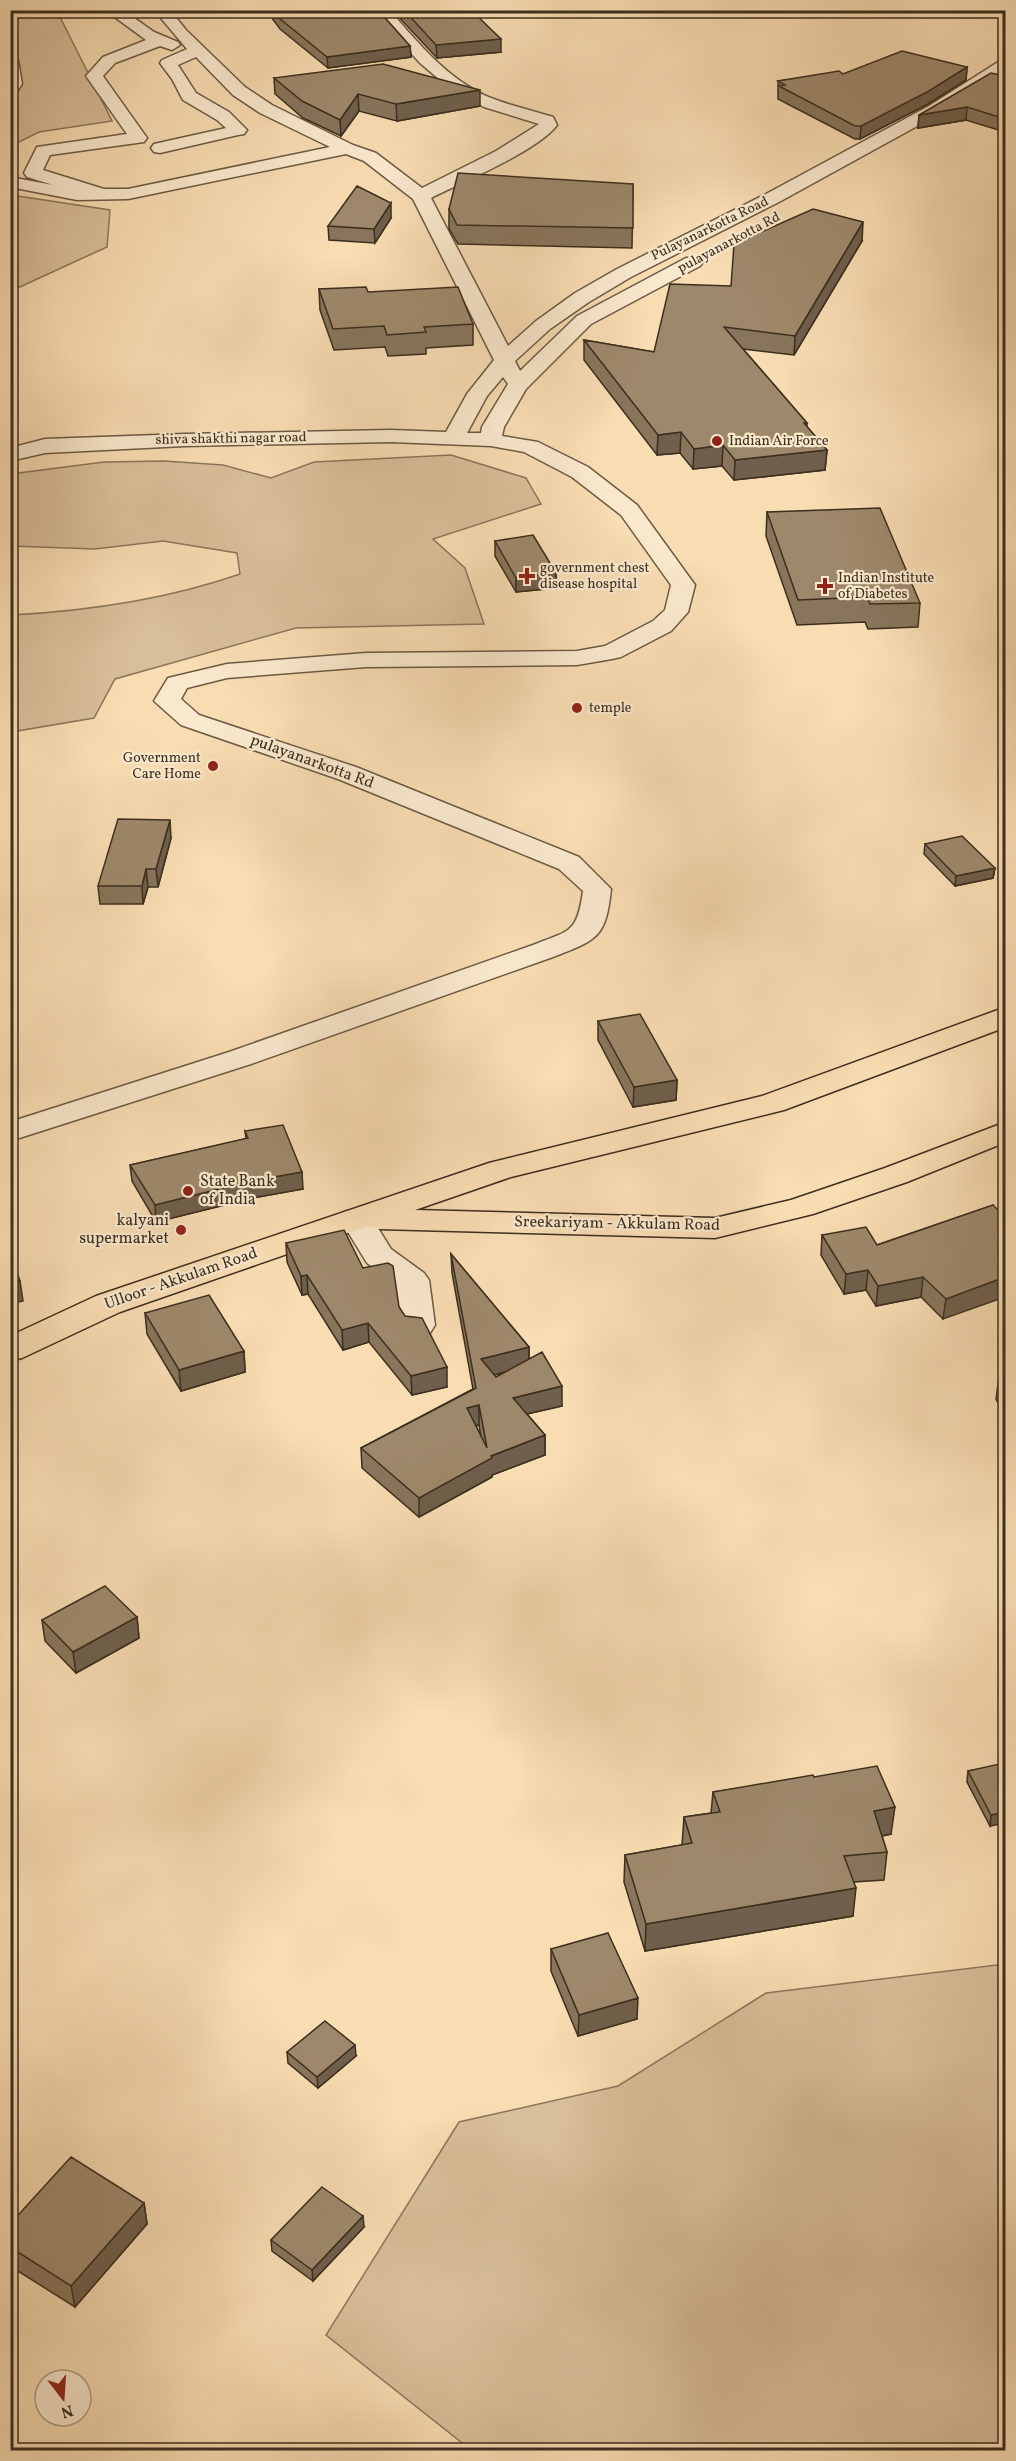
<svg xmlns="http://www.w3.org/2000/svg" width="1016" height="2461" viewBox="0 0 1016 2461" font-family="Vollkorn,serif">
<rect width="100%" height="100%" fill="#f8dcb2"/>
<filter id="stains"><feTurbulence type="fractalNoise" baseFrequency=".00333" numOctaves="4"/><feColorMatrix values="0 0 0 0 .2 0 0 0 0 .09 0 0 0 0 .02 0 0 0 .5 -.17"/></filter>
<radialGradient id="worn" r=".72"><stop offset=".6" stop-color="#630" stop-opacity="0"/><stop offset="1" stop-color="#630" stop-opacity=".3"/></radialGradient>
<path fill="#d8be99" stroke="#8a765c" stroke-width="1.5" d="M10,11H57L112,121L39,132L11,146Z
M11,195L110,210L107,247L11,291Z
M451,455L526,478L541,504L433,539L465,568L484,624L296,628L115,679L94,718L11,732V615C87,611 168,599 240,574L237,553L163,541L95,549L11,546V474L104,462L164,461L223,465L271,478L314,462Z
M1005,1964V2450H471L326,2335L459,2122L618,2086L766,1993Z"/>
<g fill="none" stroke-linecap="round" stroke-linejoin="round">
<defs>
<path id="minor" d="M105,10H123L154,32L178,42L180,45L172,50L160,46L115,63L103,76L147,138L144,142L50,155L43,170L104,189H128L330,147L260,113L233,95L196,57L178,65L196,93L229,112L247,130L244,134L238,135L160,153L154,152L151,148L154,144L226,128L217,120L183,100L172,79L160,63L162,60L187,49L160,17L157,14L160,10H177L174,15L186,30L245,87L272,105L353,145L376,153L422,188L496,151L539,124L484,107L453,91L420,63L380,19L370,10H388L392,13C419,44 447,78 486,96C507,105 531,110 553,117L557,125C539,150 461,183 431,198L508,346L536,321L575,293L617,269L766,194L929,106L1006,57V71L985,86L941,113L779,202L631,277L589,302L550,329L515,361L520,371L577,316L686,258H700L703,262L700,266L591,324L526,389L504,427L502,436L538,442L588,467L637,505L695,585L688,612L671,631L621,657L612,659L577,665L366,667L227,678L187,688L181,699L199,715L356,767L579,857L611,889C606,938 597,940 553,957L251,1064L10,1141V1122L229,1052L533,945C570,930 577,934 583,891L559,869L338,779L181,725L154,701L168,678L227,664L366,653L577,651L605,646L653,621L665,610L671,585L621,515L572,477L524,452L491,446L391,442L185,446L45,453L10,461V448L45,439L185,434L391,430L446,432L467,394L494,360L413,199L364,161L346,154L128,199L77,200L10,187V177L53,185L27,177L24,173L37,147L127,134L86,76L103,57L146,40ZM503,377L508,384L482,427L481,433H467L487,396Z
M10,55L18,60L22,84L16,93L10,94Z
M356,1209L368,1212L391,1249L424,1273L429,1280L435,1325L430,1333L418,1336L406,1333L401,1325L396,1284L367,1263L340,1219L344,1212Z"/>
<path id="major" d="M1006,1007V1027L784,1110L511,1177L415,1210L715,1218L791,1200L885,1168L1006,1122V1142L907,1182L813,1214L715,1238L379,1229L368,1226L120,1312L22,1358L10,1361V1336L96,1296L489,1163L762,1096Z"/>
</defs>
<use href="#minor" stroke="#6b5a43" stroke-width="3"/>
<use href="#major" stroke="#3c2e1e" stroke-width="3"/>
<use href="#minor" fill="#fae8cd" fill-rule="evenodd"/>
<use href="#major" fill="#f8dcb2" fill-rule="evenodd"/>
</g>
<path fill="#88755c" stroke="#3c2e1e" stroke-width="1.5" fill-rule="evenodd" d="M266,10H378L410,46L411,57L328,68L280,29Z
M395,10H471L501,52L437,58L395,13Z
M967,67L966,80L928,104L860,139H855L778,99V81L843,74Z
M1005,76V132L966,120L918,128L919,115Z
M274,78L480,106L397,121L359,111L341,136L303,118L275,94Z
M633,184L632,248L458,244L449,229V209Z
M391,218L375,243L329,240L328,226Z
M862,241L794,355L743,349L807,423V427L827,450L825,470L734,480L722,466L693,469L680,453L657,455L584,360V340L654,352L731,286Z
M319,289L368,292L473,324V345L426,348V354L388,356L385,347L334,350L320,310Z
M767,512L920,603L918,627L868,629L865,622L797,625L766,536Z
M495,541L556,573V588L516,592L495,556Z
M171,838L158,887H148L143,904H100L98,886Z
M925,844L995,868L993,878L955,886L924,854Z
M598,1021L677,1080L676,1100L633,1107L598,1040Z
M245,1131L303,1189L253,1198L156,1222L132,1181L130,1165L246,1139Z
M993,1205L943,1319L921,1297L876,1306L866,1290L844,1294L821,1255L822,1235L877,1245Z
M286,1243L363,1268L399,1307L447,1387L412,1395L369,1342L343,1350L308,1294L302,1295L287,1262Z
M451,1254L529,1347V1359L562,1406L527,1414L545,1435V1455L492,1475V1477L419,1517L362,1468L361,1448L473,1389L452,1273ZM505,1372L496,1377L494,1375L500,1373ZM479,1425L481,1437L476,1426Z
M145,1313L244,1351L245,1372L181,1391L147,1334Z
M1005,1369V1416L996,1399L1000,1370Z
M137,1617L139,1638L76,1673L45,1641L42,1620Z
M1005,1765L990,1826L967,1782L968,1771Z
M814,1777L891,1834L882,1836L887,1852L884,1880L854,1882L853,1916L645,1951L624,1882L625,1855L682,1845L684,1817L711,1813L713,1792Z
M551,1949L637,2019L578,2036L551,1971Z
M287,2052L356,2056L318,2088L288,2063Z
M144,2203L147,2224L75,2307L10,2266V2224Z
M364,2227L313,2281L272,2251L271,2240Z"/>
<path fill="#6f5f4b" stroke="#3c2e1e" stroke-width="1.5" d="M501,39V52L437,58L436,45Z
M410,46L411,57L328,68L327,57Z
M967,67L966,80L928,104L860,139L861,126Z
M480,90V106L397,121L396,104Z
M358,94L359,111L341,136L340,120Z
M967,107L966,120L918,128L919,115Z
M391,203V218L375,243L374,229Z
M863,222L862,241L794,355L795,336Z
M681,432L680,453L657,455L658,435Z
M723,445L722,466L693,469L694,449Z
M827,450L825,470L734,480L735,460Z
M556,573V588L516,592V578Z
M170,820L171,838L158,887L156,869Z
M995,868L993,878L955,886L956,876Z
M146,869L148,887L143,904L142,886Z
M677,1080L676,1100L633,1107L634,1087Z
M302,1172L303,1189L253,1198L156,1222L155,1205L251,1181Z
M1005,1248V1267L998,1250Z
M868,1270L866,1290L844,1294L846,1274Z
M307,1275L308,1294L302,1295L301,1276Z
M923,1277L921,1297L876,1306L878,1286Z
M1005,1277V1297L943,1319L946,1299Z
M20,1281L23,1301L10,1304V1283Z
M368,1323L369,1342L343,1350L342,1330Z
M529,1347V1366L481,1378V1359Z
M244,1351L245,1372L181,1391L179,1370Z
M447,1367V1387L412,1395L411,1376Z
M562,1386V1406L513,1417V1398Z
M479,1405V1425L467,1428V1408Z
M545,1435V1455L492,1475V1477L419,1517V1498L491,1456Z
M137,1617L139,1638L76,1673L73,1652Z
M895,1807L891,1834L871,1838L874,1811Z
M1005,1812V1823L990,1826L991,1815Z
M856,1888L853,1916L645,1951L646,1924Z
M638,1998L637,2019L578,2036L579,2015Z
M355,2045L356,2056L318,2088L317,2077Z
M144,2203L147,2224L75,2307L71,2286Z
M363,2216L364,2227L313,2281L312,2270Z"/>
<path fill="#9e886b" stroke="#3c2e1e" stroke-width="1.5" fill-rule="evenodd" d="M274,10H378L410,46L327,57L279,18Z
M404,10H471L501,39L436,45Z
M902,51L967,67L929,91L861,126H855L779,86L785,85L778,81L839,71L843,74Z
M383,64L480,90L396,104L358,94L340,120L302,101L274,78Z
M991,73L1005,76V119L967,107L919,115Z
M458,173L633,184V228L457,225L449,209Z
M357,186L391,203L374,229L328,226Z
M813,209L863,222L795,336L724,327L807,423H804L827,450L735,460L723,445L694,449L681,432L658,435L584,340L654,352L670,284L731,286L734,244Z
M366,287L368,292L458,287L473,324L424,327L426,332L387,335L384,326L333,329L319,289Z
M880,508L920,603L870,604L867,597L798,600L767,512Z
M533,535L556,573L516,578L495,541Z
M118,819L170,820L156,869H146L142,886H98Z
M962,836L995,868L956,876L925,844Z
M640,1014L677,1080L634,1087L598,1021Z
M283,1125L302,1172L251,1181L155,1205L130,1165L248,1138L245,1131Z
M993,1205L1005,1217V1248L998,1250L1005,1257V1277L946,1299L923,1277L878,1286L868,1270L846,1274L822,1235L866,1227L877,1245Z
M344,1230L363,1268L388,1263L393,1266L399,1307L405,1316L422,1318L447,1367L411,1376L368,1323L342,1330L307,1275L301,1276L286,1243Z
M10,1252L20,1281L10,1283Z
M451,1254L529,1347L481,1359L496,1377L542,1352L562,1386L513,1398L545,1435L491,1456L492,1458L419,1498L361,1448L476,1388ZM479,1405L487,1448L467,1408Z
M209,1295L244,1351L179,1370L145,1313Z
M1005,1369V1380L1000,1370Z
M105,1586L137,1617L73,1652L42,1620Z
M1004,1763L1005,1765V1812L991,1815L968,1771Z
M877,1766L895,1807L874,1811L887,1852L844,1856L856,1888L646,1924L625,1855L692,1843L684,1817L720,1812L713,1792L813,1775L814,1777Z
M608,1933L638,1998L579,2015L551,1949Z
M325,2021L355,2045L317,2077L287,2052Z
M71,2157L144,2203L71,2286L10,2247V2224Z
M322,2187L363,2216L312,2270L271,2240Z"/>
<g fill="#8f2418" stroke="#fae8cd" stroke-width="2">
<circle cx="717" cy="441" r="6"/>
<path d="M524 567h6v6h6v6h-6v6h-6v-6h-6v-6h6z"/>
<path d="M822 577h6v6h6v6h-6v6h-6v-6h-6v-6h6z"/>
<circle cx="577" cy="708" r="6"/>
<circle cx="213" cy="766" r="6"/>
<circle cx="188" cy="1191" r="6"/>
<circle cx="181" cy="1230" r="6"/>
</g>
<g text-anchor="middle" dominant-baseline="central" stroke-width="4.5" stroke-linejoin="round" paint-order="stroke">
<g font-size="14" fill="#3c2e1e" stroke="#fae8cd">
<text transform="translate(710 229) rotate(-26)">Pulayanarkotta Road</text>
<text transform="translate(729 243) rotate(-28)">pulayanarkotta Rd</text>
<text transform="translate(231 439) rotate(-1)">shiva shakthi nagar road</text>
</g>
<g font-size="14" fill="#3c2e1e" stroke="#fae8cd" text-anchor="start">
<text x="729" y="441">Indian Air Force</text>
<text x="540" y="568">government chest<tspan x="540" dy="16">disease hospital</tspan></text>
<text x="838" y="578">Indian Institute<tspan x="838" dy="16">of Diabetes</tspan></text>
<text x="589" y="708">temple</text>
<text x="201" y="758" text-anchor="end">Government<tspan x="201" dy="16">Care Home</tspan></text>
</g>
<g font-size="16" fill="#3c2e1e" stroke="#fae8cd">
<text transform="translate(312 762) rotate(20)">pulayanarkotta Rd</text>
<text transform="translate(617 1224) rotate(1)">Sreekariyam - Akkulam Road</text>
<text transform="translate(181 1279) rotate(-19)">Ulloor - Akkulam Road</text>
</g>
<g font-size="16" fill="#3c2e1e" stroke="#fae8cd" text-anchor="start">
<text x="200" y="1182">State Bank<tspan x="200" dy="18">of India</tspan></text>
<text x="169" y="1221" text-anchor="end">kalyani<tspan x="169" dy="18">supermarket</tspan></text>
</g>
</g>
<rect width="1016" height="2461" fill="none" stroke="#f8dcb2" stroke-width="36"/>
<rect x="12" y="12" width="992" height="2437" fill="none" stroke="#3c2e1e" stroke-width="3"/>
<rect x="18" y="18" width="980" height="2425" fill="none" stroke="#3c2e1e" stroke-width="1.5"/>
<g transform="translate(63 2398) rotate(163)"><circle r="28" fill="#fae8cd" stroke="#ae9e87" stroke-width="1.5"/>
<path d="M0-4.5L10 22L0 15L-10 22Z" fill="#8f2418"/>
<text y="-9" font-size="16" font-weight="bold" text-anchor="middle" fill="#3c2e1e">N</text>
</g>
<rect width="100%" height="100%" filter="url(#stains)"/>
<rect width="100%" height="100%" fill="url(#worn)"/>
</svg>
